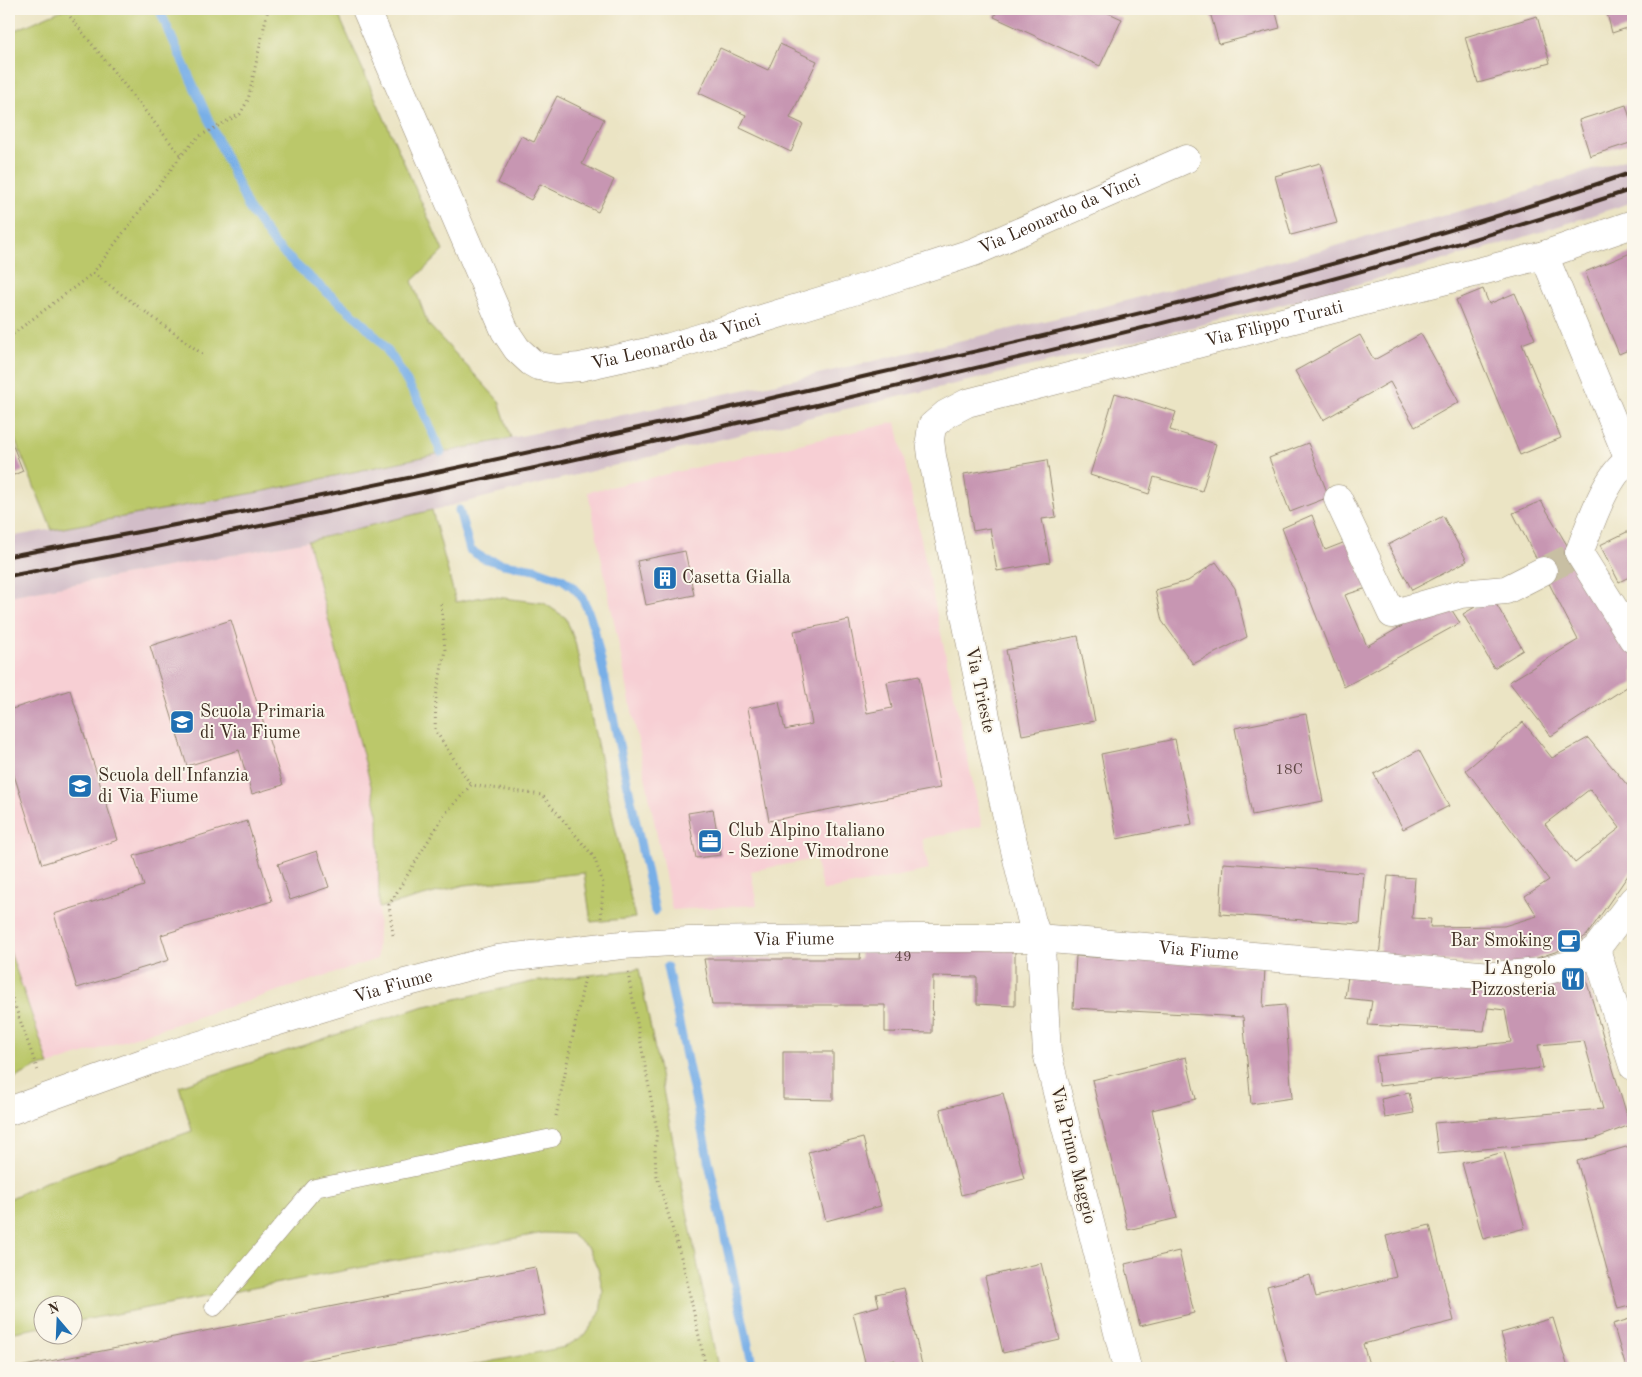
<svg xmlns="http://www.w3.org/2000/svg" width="1642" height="1377" viewBox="0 0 1642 1377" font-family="'Old Standard TT',serif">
<rect width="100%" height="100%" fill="#fbf7ec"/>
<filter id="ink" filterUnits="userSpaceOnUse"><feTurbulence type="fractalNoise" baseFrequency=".02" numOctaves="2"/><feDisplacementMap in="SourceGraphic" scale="10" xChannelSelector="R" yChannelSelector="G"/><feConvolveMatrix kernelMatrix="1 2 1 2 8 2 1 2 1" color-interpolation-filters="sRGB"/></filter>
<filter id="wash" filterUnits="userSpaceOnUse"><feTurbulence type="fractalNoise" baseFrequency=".0096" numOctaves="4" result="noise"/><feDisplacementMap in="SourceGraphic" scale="20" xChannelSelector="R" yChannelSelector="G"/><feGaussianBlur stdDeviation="1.12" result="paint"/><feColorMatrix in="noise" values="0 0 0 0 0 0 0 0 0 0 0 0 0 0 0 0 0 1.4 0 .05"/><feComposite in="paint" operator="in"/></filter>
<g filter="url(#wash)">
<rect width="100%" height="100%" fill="#ebe4c4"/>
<path fill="#f7cfd4" d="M896,422L982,826L922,839L929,870L823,891L815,859L751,871L757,905L672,910L588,492Z
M308,541L378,813L379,908L377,959L49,1065L9,949V596Z"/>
<path fill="#d2bdc8" d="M1633,157V202L1512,241L1301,300L1085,354L811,417L308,541L9,596V537L265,491L511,438L801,378L1078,313L1289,259L1499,200Z"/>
<path fill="#bbc86a" stroke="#7b7944" d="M64,9H336L443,251L412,281L428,324L499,401L511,438L265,491L52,530L9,425V33Z
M432,510L456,602L488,596L544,603L566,618L575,642L635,918L591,922L584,873L464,885L379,908L378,813L308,541Z
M9,949L49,1065L37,1067L9,1081Z
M639,969L718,1368H459L565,1347L585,1335L600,1313L603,1291L598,1269L589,1249L571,1234L543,1233L73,1322L72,1304H42V1327L9,1333V1199L45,1182L192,1131L179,1086L421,1007L532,982Z"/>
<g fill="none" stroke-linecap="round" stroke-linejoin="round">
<path stroke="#78afe7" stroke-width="9" d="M159,9L248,207L276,246L308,276L361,321L381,342L394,360L420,404L441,452
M459,510L470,550L483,558L503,564L535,569L562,579L572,586L580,594L587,608L594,629L655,911
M667,967L753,1368"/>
</g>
<g id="blocks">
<path fill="#c796b2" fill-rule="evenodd" d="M998,9H1100L1122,19L1100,66L994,17Z
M1209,9H1275L1280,28L1219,44Z
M1606,9H1633V26L1612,33Z
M1537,16L1550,63L1478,83L1465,37Z
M780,44L817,61L790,118L803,124L791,152L740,128L746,115L699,93L720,48L768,70Z
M557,96L604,119L582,164L614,180L598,212L540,184L531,200L498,183L521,136L534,142Z
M1626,105L1633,128V142L1590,156L1579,120Z
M1320,163L1337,223L1291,235L1275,176Z
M1633,252V348L1619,354L1585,272Z
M1483,289L1489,304L1515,293L1535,339L1522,344L1561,438L1520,455L1456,300Z
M1421,334L1459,402L1415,427L1390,382L1323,420L1295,371L1360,335L1374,360Z
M1115,393L1176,412L1170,430L1216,444L1202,491L1154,477L1149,494L1090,475Z
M9,436L23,471L9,477Z
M1308,443L1329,497L1290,512L1269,458Z
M1047,460L1056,517L1042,519L1050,562L997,571L990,528L973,531L964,474Z
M1541,501L1633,657V683L1551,736L1509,682L1578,640L1513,513Z
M1312,515L1325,550L1348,541L1367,588L1345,595L1367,646L1446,601L1460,623L1344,687L1282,528Z
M1443,516L1467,561L1412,590L1388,545Z
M1633,529V575L1619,582L1600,545Z
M685,551L694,595L646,605L637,561Z
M1216,562L1235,588L1247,637L1193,664L1162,621L1155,590L1188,581Z
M1492,597L1523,650L1494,668L1463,614Z
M231,620L283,785L252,794L239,750L187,766L150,646Z
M849,620L867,713L892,708L887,682L919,676L940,788L769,821L748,708L779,702L785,730L812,724L794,631Z
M1078,636L1095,721L1022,735L1006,650Z
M70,690L118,840L42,864L9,759V710Z
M1306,714L1323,801L1252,815L1235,728Z
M1523,722L1552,758L1588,738L1633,792V868L1587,935L1570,947L1513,966L1379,956L1388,876L1415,878L1412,918L1431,919L1430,927L1504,926L1537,916L1525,896L1549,880L1466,770ZM1590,789L1620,828L1575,863L1545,824Z
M1175,739L1192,824L1117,839L1101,754Z
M1419,750L1449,806L1403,829L1374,774Z
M713,809L721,855L696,858L688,813Z
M247,821L272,901L161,935L169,960L77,988L54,914L144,886L134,856Z
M317,851L329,887L290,900L278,864Z
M1223,863L1364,873L1360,924L1220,914Z
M861,947L1015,950V1006L977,1004V977L933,976L932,1033L885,1032V1005H712L704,959H860Z
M1076,956L1265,968L1263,1007L1285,1005L1292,1098L1251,1104L1243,1017L1073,1008Z
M1584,973L1630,1125L1594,1139L1438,1153L1434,1123L1603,1109L1584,1041L1538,1045L1543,1068L1379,1086L1376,1056L1511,1042L1505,1010L1488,1008L1484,1031L1368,1025L1372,1001L1345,998L1348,976Z
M783,1052H833V1100L783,1099Z
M1186,1057L1196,1099L1152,1110L1177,1218L1128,1230L1092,1080Z
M1003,1093L1024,1179L961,1195L940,1109Z
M1409,1093L1414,1113L1385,1118L1381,1099Z
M863,1138L881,1206L826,1221L808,1152Z
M1633,1145V1305L1618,1309L1577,1161Z
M1504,1152L1525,1228L1483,1239L1462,1163Z
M1430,1225L1454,1321L1363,1344L1370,1368H1288L1267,1286L1310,1275L1316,1297L1396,1277L1386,1236Z
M1179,1251L1194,1313L1140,1326L1125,1264Z
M1041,1263L1060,1340L1003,1353L985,1277Z
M535,1267L545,1315L267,1368H14Z
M904,1288L922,1365L897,1368L895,1360L866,1366L853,1313L879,1306L876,1294Z
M1553,1318L1568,1368H1511L1501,1333Z
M1633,1318V1368H1626L1613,1324Z
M1206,1363L1207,1368H1186Z"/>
</g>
</g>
<g filter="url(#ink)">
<use href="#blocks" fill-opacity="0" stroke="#938771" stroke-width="1"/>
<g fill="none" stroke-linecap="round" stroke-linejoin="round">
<path stroke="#c8bfa3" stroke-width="28" stroke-dasharray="28 14" stroke-linecap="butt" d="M1543,571L1574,556"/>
<defs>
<path id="lane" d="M214,1307L315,1188L552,1138"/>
<g id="street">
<path id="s1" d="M366,9L505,331L517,349L531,362L538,366L556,369L580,367L670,347L860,289L974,252L1186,159"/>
<path d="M1544,255L1629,460"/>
<path d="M1338,499L1392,614L1461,594L1506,590L1543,571"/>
<path d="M1579,553C1589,528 1607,470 1633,458"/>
<path d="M1579,553L1633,639"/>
<path d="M1596,949L1633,1066"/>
<path id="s2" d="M9,1111L154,1059L397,985L497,959L622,945L689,941L913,938H1038L1492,976L1541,972L1568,965L1579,960L1596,949L1633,900"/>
<path id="s3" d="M1127,1368L1047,1053L1041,947L1032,922L1004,804L932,456L930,440L932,426L946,414L967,403L1544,255L1633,224"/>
</g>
</defs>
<use href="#lane" stroke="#938771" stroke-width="19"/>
<use href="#street" stroke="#938771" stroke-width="29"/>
<path stroke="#938771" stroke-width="3" stroke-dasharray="1 4" stroke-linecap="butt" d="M64,9L181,156
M93,273L205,356
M9,337L93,273L181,156L198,137L240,114L248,100L268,9
M441,604L445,650L436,697L435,730L471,785
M393,935L389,905L444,815L471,785L542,795L594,857L603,883L601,920
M628,973L657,1131L655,1150L656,1173L683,1264L706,1368
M9,989L38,1071
M556,1116L585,977"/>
<use href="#lane" stroke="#fff" stroke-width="18"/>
<use href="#street" stroke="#fff" stroke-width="28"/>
<path stroke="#3b2a1e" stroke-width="4" d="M9,556C298,504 585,442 871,375C1013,343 1155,311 1296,274C1409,243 1522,210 1633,172
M9,576C111,557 212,536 313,515C492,478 669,439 847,398C1111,337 1375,275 1633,189"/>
</g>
</g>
<defs>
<symbol id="building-square" viewBox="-11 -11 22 22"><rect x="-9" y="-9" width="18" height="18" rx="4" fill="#1f6fb2" stroke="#fbf7ec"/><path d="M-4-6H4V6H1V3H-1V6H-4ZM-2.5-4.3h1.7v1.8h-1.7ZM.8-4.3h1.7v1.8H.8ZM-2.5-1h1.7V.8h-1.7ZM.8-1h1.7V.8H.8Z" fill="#fff"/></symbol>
<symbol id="school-square" viewBox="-11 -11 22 22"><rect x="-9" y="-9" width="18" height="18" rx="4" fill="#1f6fb2" stroke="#fbf7ec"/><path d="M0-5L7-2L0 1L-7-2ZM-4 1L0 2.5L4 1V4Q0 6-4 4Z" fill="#fff"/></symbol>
<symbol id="office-square" viewBox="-11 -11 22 22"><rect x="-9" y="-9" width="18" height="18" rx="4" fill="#1f6fb2" stroke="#fbf7ec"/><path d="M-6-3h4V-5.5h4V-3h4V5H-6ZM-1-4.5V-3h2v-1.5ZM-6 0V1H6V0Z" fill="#fff"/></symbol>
<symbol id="cafe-square" viewBox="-11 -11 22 22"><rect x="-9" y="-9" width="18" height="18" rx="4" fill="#1f6fb2" stroke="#fbf7ec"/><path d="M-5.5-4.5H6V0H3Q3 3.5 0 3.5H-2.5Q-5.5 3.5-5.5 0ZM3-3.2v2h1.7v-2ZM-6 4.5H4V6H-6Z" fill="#fff"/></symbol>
<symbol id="restaurant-square" viewBox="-11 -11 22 22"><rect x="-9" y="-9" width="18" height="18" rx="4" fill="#1f6fb2" stroke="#fbf7ec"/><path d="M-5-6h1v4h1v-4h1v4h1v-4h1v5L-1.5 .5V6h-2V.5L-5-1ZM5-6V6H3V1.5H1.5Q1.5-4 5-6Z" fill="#fff"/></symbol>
</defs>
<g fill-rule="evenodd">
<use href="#building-square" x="651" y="564" width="28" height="28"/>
<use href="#school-square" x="168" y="708" width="28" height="28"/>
<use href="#school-square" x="66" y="772" width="28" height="28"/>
<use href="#office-square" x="696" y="827" width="28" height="28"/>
<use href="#cafe-square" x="1555" y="927" width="28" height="28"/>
<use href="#restaurant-square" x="1559" y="965" width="28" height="28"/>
</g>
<g text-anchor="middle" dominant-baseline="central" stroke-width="4" stroke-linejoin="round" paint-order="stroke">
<g font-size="15" fill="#5e4543">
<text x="1289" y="770">18C</text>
<text x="903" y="957">49</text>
</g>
<g font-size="18" fill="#3b2a1e" stroke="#fbf7ec">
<text stroke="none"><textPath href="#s1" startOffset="946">Via Leonardo da Vinci</textPath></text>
<text stroke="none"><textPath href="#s3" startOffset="1324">Via Filippo Turati</textPath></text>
<text stroke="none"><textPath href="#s1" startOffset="541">Via Leonardo da Vinci</textPath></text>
<text transform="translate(980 690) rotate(78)">Via Trieste</text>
<text stroke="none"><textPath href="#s2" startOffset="809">Via Fiume</textPath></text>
<text stroke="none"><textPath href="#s2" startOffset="1214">Via Fiume</textPath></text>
<text stroke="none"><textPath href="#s2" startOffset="404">Via Fiume</textPath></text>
<text transform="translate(1073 1155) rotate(76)">Via Primo Maggio</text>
</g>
<g font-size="18" fill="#3b2a1e" stroke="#fbf7ec" text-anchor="start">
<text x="682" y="578">Casetta Gialla</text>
<text x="200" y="712">Scuola Primaria<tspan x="200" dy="21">di Via Fiume</tspan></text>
<text x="98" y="776">Scuola dell'Infanzia<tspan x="98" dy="21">di Via Fiume</tspan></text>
<text x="728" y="831">Club Alpino Italiano<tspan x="728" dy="21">- Sezione Vimodrone</tspan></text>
<text x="1552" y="941" text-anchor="end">Bar Smoking</text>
<text x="1556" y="969" text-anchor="end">L'Angolo<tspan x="1556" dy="21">Pizzosteria</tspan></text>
</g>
</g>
<rect width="1642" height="1377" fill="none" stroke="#fbf7ec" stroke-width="30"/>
<g transform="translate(58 1320) rotate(341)"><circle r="24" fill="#fbf7ec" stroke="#aea59a"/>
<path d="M0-4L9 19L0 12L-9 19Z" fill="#1f6fb2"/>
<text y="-8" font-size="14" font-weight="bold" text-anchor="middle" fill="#3b2a1e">N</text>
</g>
</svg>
